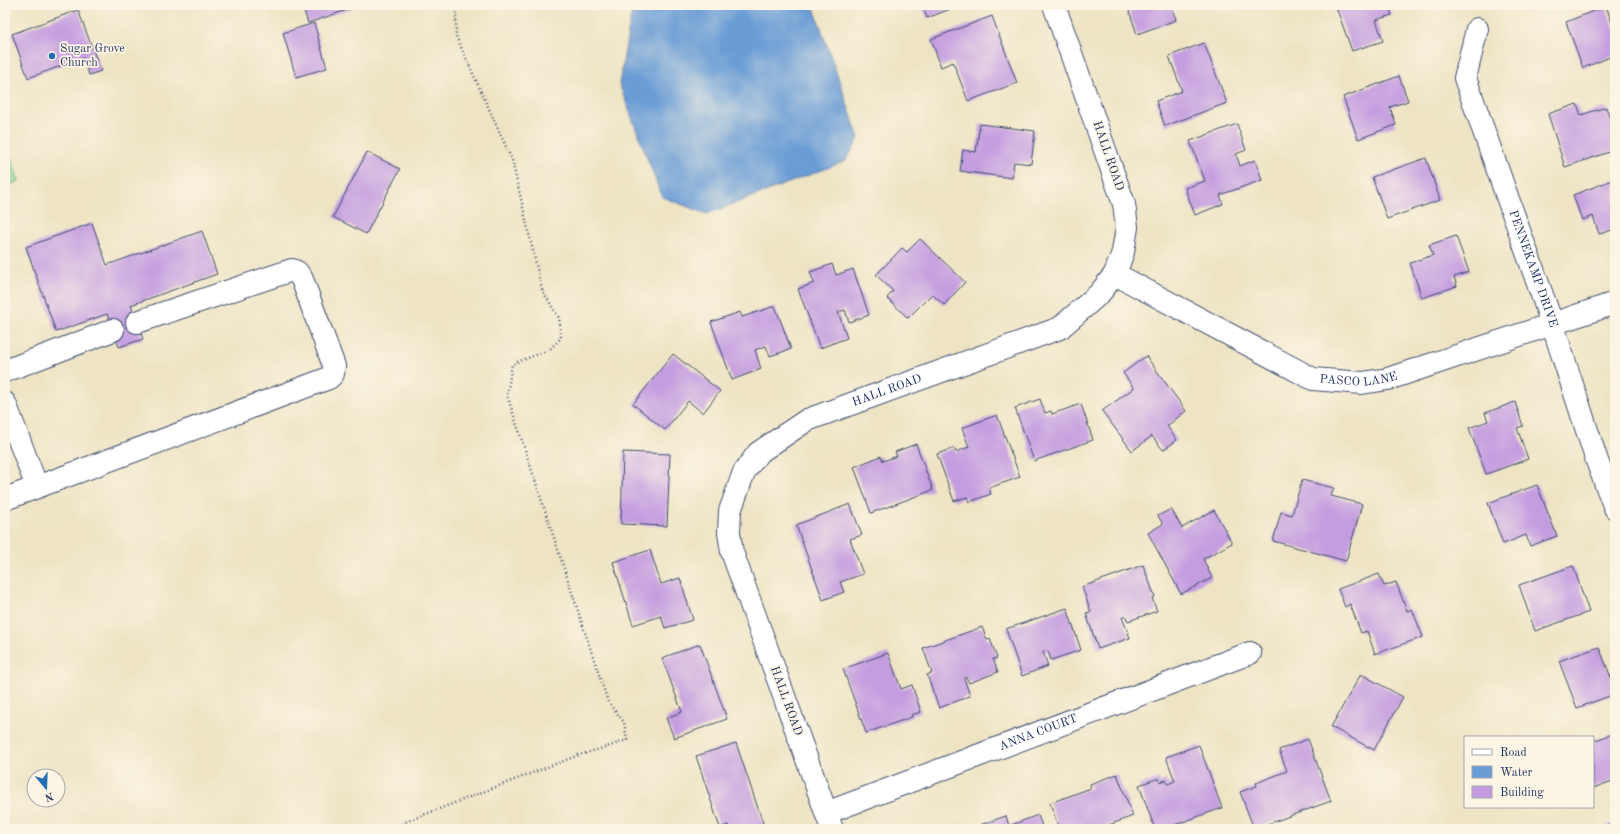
<svg xmlns="http://www.w3.org/2000/svg" width="1620" height="834" viewBox="0 0 1620 834" font-family="'Old Standard TT',serif">
<rect width="100%" height="100%" fill="#fcf5e5"/>
<filter id="ink" filterUnits="userSpaceOnUse"><feTurbulence type="fractalNoise" baseFrequency=".025" numOctaves="2"/><feDisplacementMap in="SourceGraphic" scale="8" xChannelSelector="R" yChannelSelector="G"/><feConvolveMatrix kernelMatrix="1 2 1 2 8 2 1 2 1" color-interpolation-filters="sRGB"/></filter>
<filter id="wash" filterUnits="userSpaceOnUse"><feTurbulence type="fractalNoise" baseFrequency=".012" numOctaves="4" result="noise"/><feDisplacementMap in="SourceGraphic" scale="16" xChannelSelector="R" yChannelSelector="G"/><feGaussianBlur stdDeviation="0.9" result="paint"/><feColorMatrix in="noise" values="0 0 0 0 0 0 0 0 0 0 0 0 0 0 0 0 0 1.4 0 .05"/><feComposite in="paint" operator="in"/></filter>
<g filter="url(#wash)">
<rect width="100%" height="100%" fill="#eee4c4"/>
<path fill="#8eda98" stroke="#54847b" d="M5,141L19,181L5,187Z"/>
<path fill="#6a9dd5" stroke="#42669a" d="M633,5H813L859,138L846,161L707,214L662,197L619,84Z"/>
<g id="blocks">
<path fill="#c49de0" d="M302,5H349L350,9L308,23Z
M922,5H961L927,18Z
M1127,5H1171L1176,20L1137,34Z
M1341,5H1388L1392,15L1376,20L1383,41L1352,51L1336,7Z
M1606,6L1615,31V55L1583,68L1566,22Z
M78,10L101,71L89,75L83,58L28,78L12,34Z
M992,16L1017,83L968,101L953,62L941,67L931,39Z
M314,23L327,68L296,77L283,33Z
M1204,43L1227,103L1165,126L1156,101L1182,91L1169,56Z
M1399,76L1408,101L1390,107L1396,125L1358,139L1343,97Z
M1577,104L1581,115L1606,107L1615,135V150L1565,167L1548,114Z
M980,124L1035,131L1031,164L1014,162L1012,178L960,171L963,150L976,152Z
M1237,124L1246,150L1236,154L1240,166L1255,160L1262,180L1220,195L1223,204L1195,215L1185,188L1205,181L1190,141Z
M367,152L400,169L366,234L333,217Z
M1426,158L1440,200L1387,219L1372,177Z
M1615,179V229L1599,234L1593,216L1582,220L1573,195Z
M92,223L107,265L202,231L217,274L131,305L143,339L119,347L107,314L56,332L26,247Z
M1456,236L1469,272L1454,277L1457,286L1422,298L1410,263L1433,255L1429,245Z
M920,239L965,282L944,305L932,294L908,318L887,298L893,291L876,275L902,248L907,252Z
M832,264L836,275L853,269L869,315L849,322L845,310L838,312L847,338L820,348L798,289L814,283L810,272Z
M775,306L791,349L770,356L766,346L755,350L761,369L732,380L711,322L740,312L742,317Z
M673,354L720,391L703,413L688,401L665,430L633,404Z
M1146,356L1186,411L1167,426L1177,440L1163,450L1152,436L1132,451L1102,411L1134,388L1123,373Z
M1040,399L1045,413L1051,411L1052,414L1081,404L1093,440L1034,461L1015,408Z
M1515,402L1523,426L1517,428L1528,459L1486,474L1469,428L1488,421L1485,413Z
M997,415L1020,477L989,488L991,494L969,502L967,497L954,501L937,454L954,448L956,452L969,447L962,428Z
M916,444L933,490L871,513L854,467L881,456L883,461L897,456L895,452Z
M623,452L670,454L667,526L621,524Z
M1302,480L1334,488L1331,496L1362,504L1346,561L1273,541L1281,512L1292,515Z
M1537,485L1557,536L1530,546L1526,535L1503,544L1488,503Z
M850,504L862,535L850,539L863,574L840,582L844,592L823,600L796,525Z
M1171,509L1182,528L1214,510L1232,543L1203,559L1212,578L1181,594L1148,533L1163,524L1158,516Z
M650,550L661,584L680,578L693,620L665,628L661,616L633,625L613,562Z
M1143,565L1155,597L1152,598L1157,611L1128,621L1125,615L1122,617L1130,638L1098,649L1086,613L1091,612L1082,587Z
M1573,566L1589,612L1535,631L1519,585Z
M1379,574L1384,586L1396,582L1407,611L1412,609L1423,637L1375,654L1367,631L1361,633L1350,604L1345,607L1338,589Z
M1067,608L1081,650L1051,660L1048,651L1043,652L1048,666L1022,676L1006,629Z
M982,627L987,640L990,639L997,658L993,659L998,672L969,683L966,677L964,678L970,696L939,708L927,675L932,673L923,648Z
M700,644L727,719L674,738L666,718L682,712L662,658Z
M1599,647L1615,688V694L1577,708L1559,661Z
M888,653L901,689L912,685L921,712L911,715L912,717L866,733L843,669Z
M1361,674L1403,697L1374,750L1331,727Z
M1615,733V780L1593,788V741Z
M1308,739L1331,801L1254,829L1240,792L1257,786L1256,783L1287,771L1279,750Z
M736,743L764,826L756,829H729L728,825L720,828L696,756Z
M1199,745L1222,808L1163,829H1155L1139,785L1159,778L1160,782L1166,780L1168,784L1175,781L1166,757Z
M1117,774L1133,816L1098,829H1059L1050,803L1091,788L1090,784Z
M1038,815L1043,829H978L977,826L1006,816L1009,826Z
M1615,823V829H1607L1606,826Z"/>
</g>
</g>
<g filter="url(#ink)">
<use href="#blocks" fill-opacity="0" stroke="#3b4a6d" stroke-width="1"/>
<g fill="none" stroke-linecap="round" stroke-linejoin="round">
<defs>
<g id="minor">
<path id="s1" d="M1477,29L1465,78L1552,323L1597,461L1615,508"/>
<path id="s2" d="M1115,274L1313,379L1362,383L1388,379L1615,303"/>
<path d="M5,371L113,330"/>
<path d="M5,403L37,487"/>
<path d="M5,499L329,378L333,374L334,366L302,279L297,272L292,270L137,322"/>
<path id="s3" d="M826,813L1250,653"/>
<path id="s4" d="M832,829L732,552L729,533L730,511L744,472L758,453L807,420L1060,328L1099,294L1115,274L1123,252L1127,227L1124,204L1054,5"/>
</g>
</defs>
<use href="#minor" stroke="#3b4a6d" stroke-width="24"/>
<path stroke="#3b4a6d" stroke-width="2.5" stroke-dasharray="1 3" stroke-linecap="butt" d="M387,829L579,755L610,746L627,740L624,722L608,702L507,395L512,364L549,350L561,338L559,318L542,290L512,160L456,36V5"/>
<use href="#minor" stroke="#fff" stroke-width="22"/>
</g>
</g>
<circle fill="#1f6fb2" stroke="#fcf5e5" stroke-width="1.5" cx="52" cy="56" r="4"/>
<g text-anchor="middle" dominant-baseline="central" stroke-width="3.5" stroke-linejoin="round" paint-order="stroke">
<g font-size="12" fill="#1b2f5e" stroke="#fcf5e5" text-anchor="start">
<text x="60" y="49">Sugar Grove<tspan x="60" dy="14">Church</tspan></text>
</g>
<g font-size="12" fill="#1b2f5e" stroke="#fcf5e5">
<text transform="translate(1108 156) rotate(71)">HALL ROAD</text>
<text stroke="none"><textPath href="#s1" startOffset="253">PENNEKAMP DRIVE</textPath></text>
<text stroke="none"><textPath href="#s2" startOffset="270">PASCO LANE</textPath></text>
<text stroke="none"><textPath href="#s4" startOffset="545">HALL ROAD</textPath></text>
<text transform="translate(786 701) rotate(70)">HALL ROAD</text>
<text stroke="none"><textPath href="#s3" startOffset="227">ANNA COURT</textPath></text>
</g>
</g>
<rect width="1620" height="834" fill="none" stroke="#fcf5e5" stroke-width="20"/>
<rect x="1464" y="736" width="130" height="72" fill="#fcf5e5" stroke="#a2a6af"/>
<rect x="1472" y="749" width="20" height="6" fill="#ffffff" stroke="#a2a6af"/>
<text x="1500" y="756" font-size="12" fill="#1b2f5e">Road</text>
<rect x="1472" y="766" width="20" height="12" fill="#6a9dd5" stroke="#a2a6af"/>
<text x="1500" y="776" font-size="12" fill="#1b2f5e">Water</text>
<rect x="1472" y="786" width="20" height="12" fill="#c49de0" stroke="#a2a6af"/>
<text x="1500" y="796" font-size="12" fill="#1b2f5e">Building</text>
<g transform="translate(46 788) rotate(161)"><circle r="19" fill="#fcf5e5" stroke="#a2a6af"/>
<path d="M0-3L7 15L0 10L-7 15Z" fill="#1f6fb2"/>
<text y="-6" font-size="11" font-weight="bold" text-anchor="middle" fill="#1b2f5e">N</text>
</g>
</svg>
